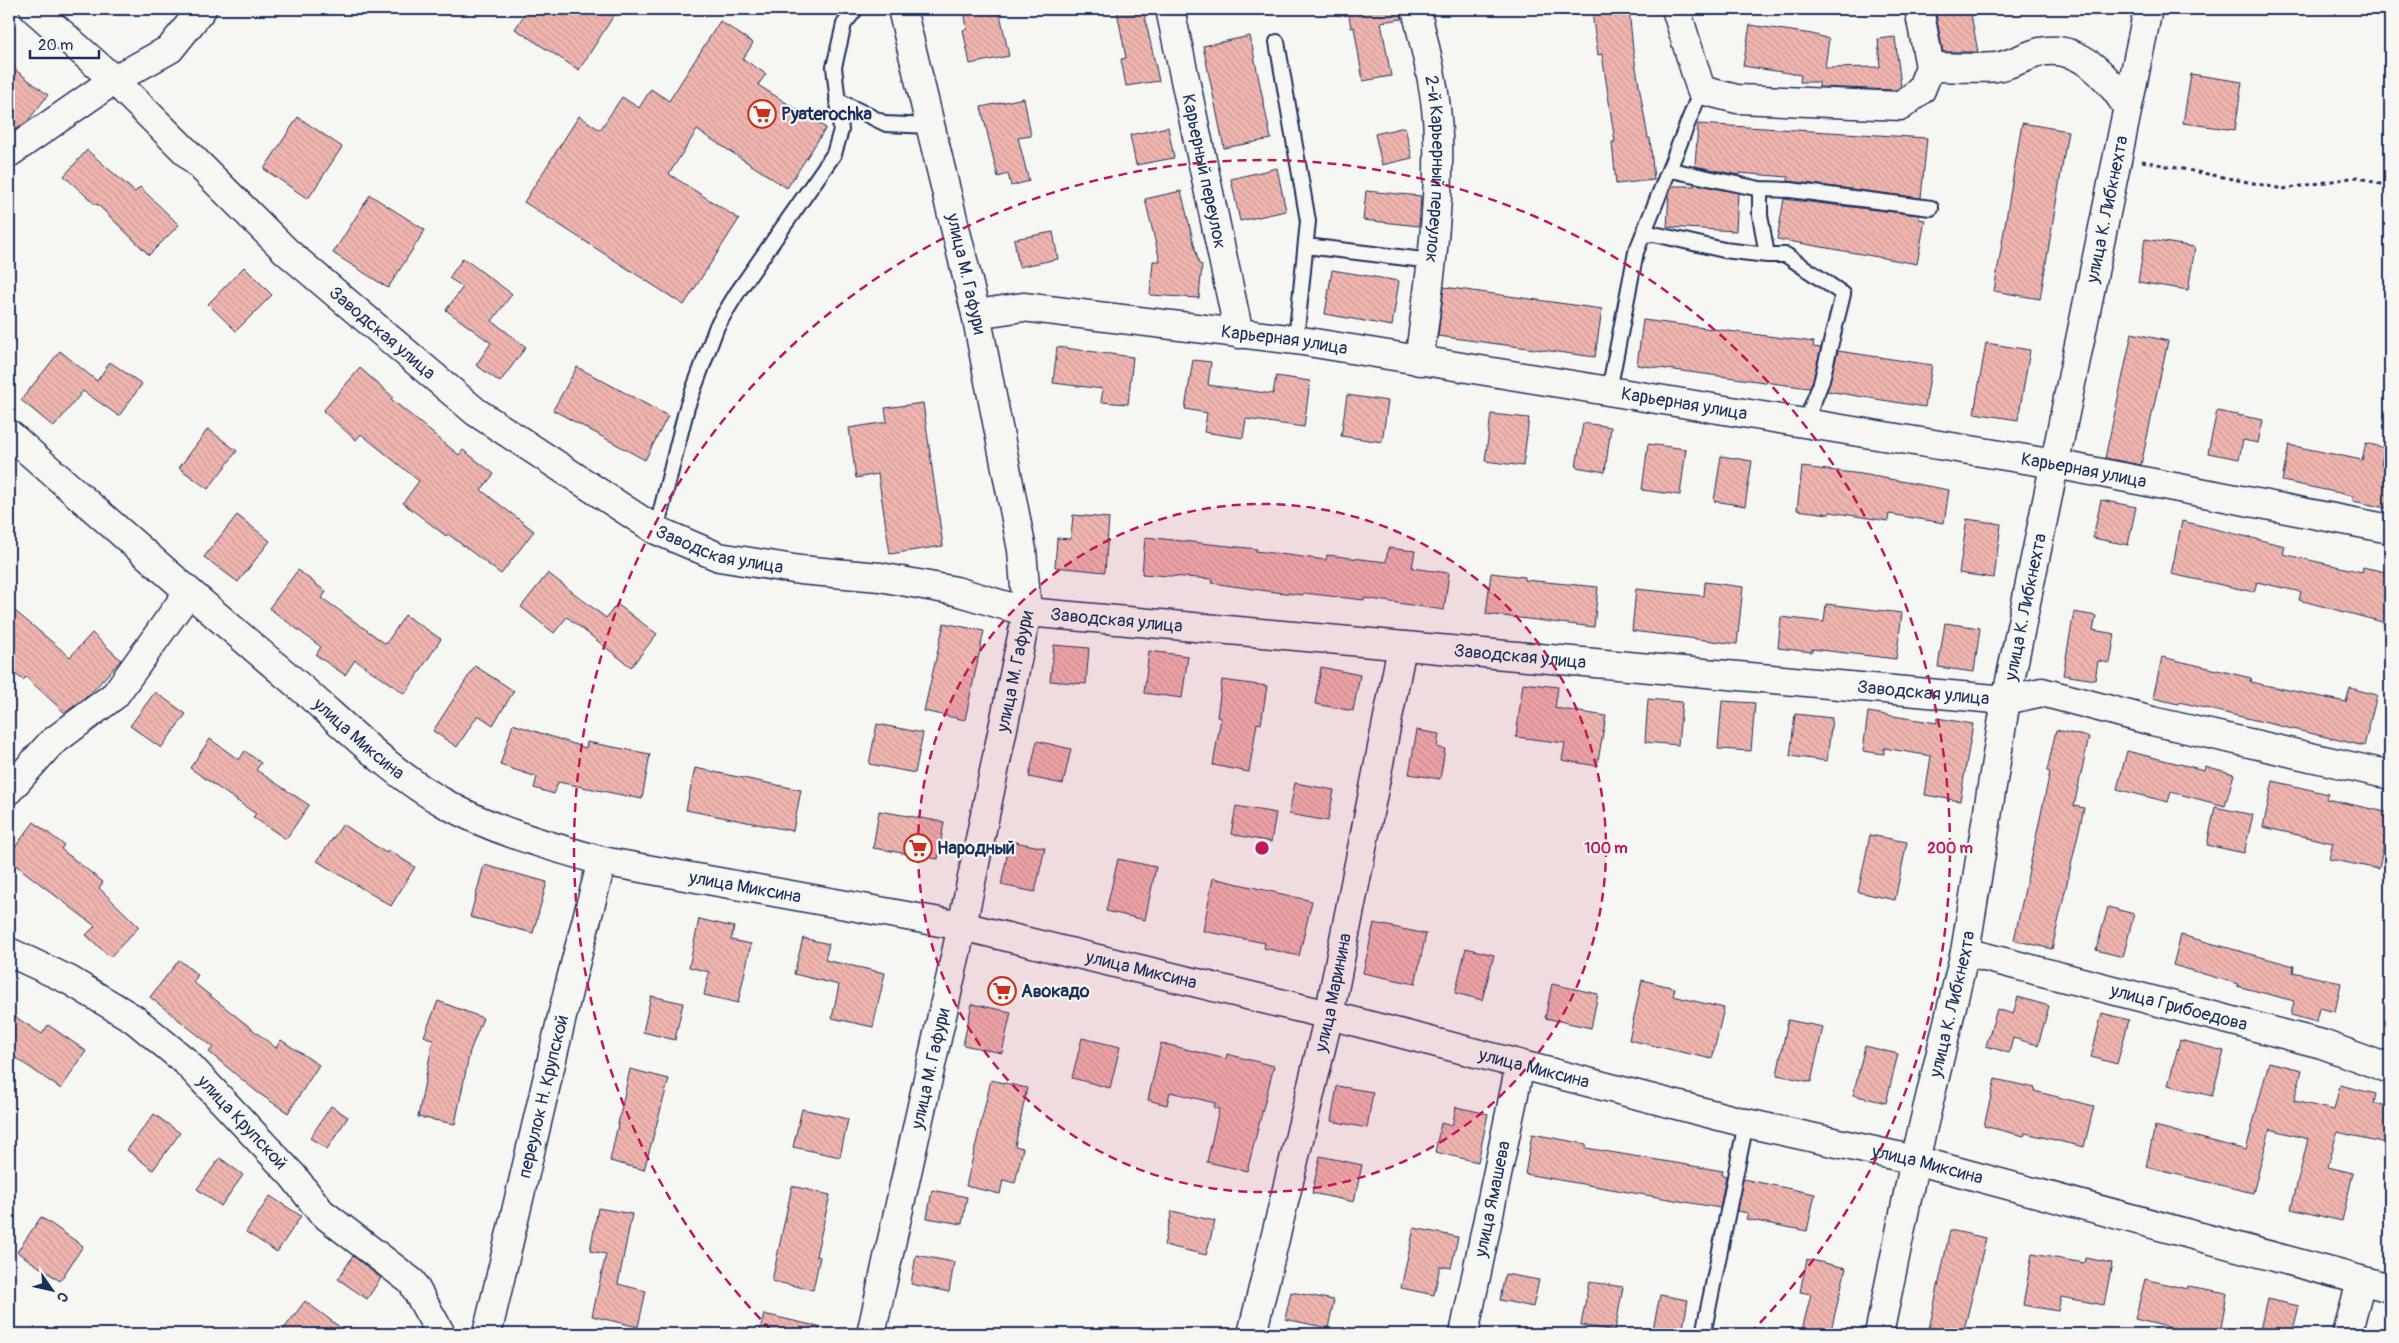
<svg xmlns="http://www.w3.org/2000/svg" width="2399" height="1343" viewBox="0 0 2399 1343" font-family="Pangolin,sans-serif">
<defs>
<pattern id="building-back-hatch" width="6" height="6" patternUnits="userSpaceOnUse" patternTransform="scale(1.25)"><rect width="6" height="6" fill="#f0b5af"/><path d="M-1 5l2 2M0 0l6 6M5-1l2 2" fill="none" stroke="#cd9c99"/></pattern>
</defs>
<rect width="100%" height="100%" fill="#f6f6f2"/>
<filter id="ink" filterUnits="userSpaceOnUse"><feTurbulence type="fractalNoise" baseFrequency=".02" numOctaves="2"/><feDisplacementMap in="SourceGraphic" scale="10" xChannelSelector="R" yChannelSelector="G"/><feConvolveMatrix kernelMatrix="1 2 1 2 8 2 1 2 1" color-interpolation-filters="sRGB"/></filter>
<g filter="url(#ink)">
<path fill="url(#building-back-hatch)" stroke="#1b2f5e" d="M528,9H618L579,70L515,29Z
M964,9H999L1009,56L970,64L963,30L967,29Z
M1129,9H1143L1159,81L1126,86L1121,59L1126,58L1117,11Z
M1348,9H1401L1402,19L1381,22L1391,76L1363,81L1354,27L1351,28Z
M1629,9L1633,50L1648,138H1650L1654,180L1616,184L1612,142H1615L1602,54L1598,55L1592,13Z
M1935,9H1970L1978,52H1943Z
M720,21L753,43L743,59L766,74L758,85L826,128L787,188L697,130L669,174L739,219L684,305L524,202L579,116L600,130L622,97L639,108L651,89L669,101Z
M1750,25L1812,34L1829,39L1825,68L1880,67L1878,39L1895,37L1901,86L1896,90L1819,87V82H1800L1801,75L1743,66Z
M1250,36L1271,139L1224,148L1203,46Z
M9,65L48,95L27,122L9,134Z
M2191,74L2242,82L2235,130L2183,123Z
M1024,98L1031,136L1018,138L1029,181L1011,186L1008,174L998,177L981,107Z
M298,117L342,147L308,199L264,169Z
M2022,123L2068,131L2040,299L1994,291Z
M1698,124L1927,138L1921,198L1788,181V177L1739,173V175L1695,166Z
M1168,127L1174,158L1136,165L1130,135Z
M1405,127L1412,158L1382,165L1375,134Z
M87,150L135,192L140,187L179,225L149,255L97,204L96,205L64,176Z
M1277,168L1286,211L1240,221L1231,179Z
M1694,184L1738,193L1736,231L1667,227L1669,193L1672,186H1694Z
M1181,191L1199,264L1202,265L1199,298L1150,295L1153,261H1160L1145,199Z
M1366,191L1421,196L1419,226L1363,220Z
M370,195L425,230L388,288L333,253Z
M1784,199L1919,215V219L1925,220L1917,264L1777,239Z
M1053,232L1058,259L1019,267L1014,239Z
M2145,239L2195,247L2188,290L2138,282Z
M463,258L512,294L492,321L526,347L500,382L476,365L491,343L446,310L463,287L449,278Z
M244,267L272,295L236,331L208,304Z
M1332,270L1399,281L1392,326L1325,314Z
M1444,287L1602,309L1595,357L1438,336Z
M1643,320L1814,342L1813,347L1821,348L1813,380L1809,388L1637,365Z
M2132,333L2168,341L2141,465L2105,458Z
M1986,343L2030,350L2018,420L1974,413Z
M1057,347L1133,357L1128,404L1101,402L1103,389L1053,383Z
M60,351L97,381L110,362L142,384L119,416L83,391L54,427L21,400Z
M1838,351L1932,365L1925,407L1827,391Z
M1193,360L1211,362L1208,385L1273,394L1276,376L1310,381L1304,427L1246,419L1243,438L1204,432L1207,413L1185,409Z
M577,367L668,416L645,460L553,410Z
M360,368L393,397L391,399L459,455L463,450L494,474L481,490L534,531L501,574L448,534L446,536L403,503L419,481L361,434L356,440L323,411Z
M1347,395L1388,401L1382,442L1341,436Z
M923,403L943,546L890,554L878,474L856,478L849,428L887,422L885,408Z
M2217,411L2263,420L2258,443L2243,440L2239,459L2208,453Z
M1491,414L1529,418L1523,466L1485,461Z
M1583,423L1611,427L1605,472L1576,467Z
M208,429L237,451L208,489L179,468Z
M2366,443L2385,448L2381,464L2390,467V509L2353,501L2354,496L2282,481L2289,445L2362,460Z
M1648,444L1686,449L1680,495L1642,490Z
M1721,456L1752,461L1745,506L1714,501Z
M1802,467L1862,474L1949,490L1944,523L1889,514L1888,521L1830,512L1829,514L1797,510Z
M2101,500L2136,507L2128,545L2093,538Z
M237,515L270,541L238,582L204,557Z
M1073,515L1109,518L1105,572L1055,567L1057,538L1071,539Z
M1967,519L2001,524L1994,578L1959,573Z
M2182,521L2285,546L2283,554L2362,572L2363,567L2390,573V624L2299,600L2301,592L2257,582L2254,592L2171,574Z
M1145,537L1257,549L1256,551L1326,560L1327,555L1386,562L1388,548L1415,551L1412,568L1449,573L1444,610L1364,598V600L1304,593L1303,595L1267,591L1212,583L1213,579L1142,574Z
M298,570L326,592L322,598L386,644L405,615L441,639L405,694L355,660L345,675L316,655L321,647L269,608Z
M548,573L606,618L617,604L657,634L631,667L567,617L554,633L521,607Z
M1491,573L1525,577V580L1598,587L1594,627L1486,614Z
M1705,582L1743,587L1737,644L1632,631L1636,589L1704,596Z
M1826,604L1902,613L1896,659L1812,649V652L1778,648L1781,617L1824,622Z
M9,606L70,657L92,633L121,660L90,694L65,713L26,677L23,680L9,669Z
M2074,612L2096,616L2093,630L2115,634L2110,663L2098,661L2095,680L2063,675Z
M944,623L984,631L965,720L924,711Z
M1945,623L1980,628L1974,672L1938,667Z
M1054,645L1089,648L1086,684L1050,681Z
M1149,651L1188,656L1182,698L1144,693Z
M2162,657L2251,678L2250,682L2346,702L2350,688L2377,695L2364,746L2179,702L2178,704L2153,698Z
M475,666L514,691L493,725L478,715L457,747L433,731Z
M1321,667L1360,675L1353,711L1315,704Z
M1222,680L1267,686L1261,724L1257,723L1249,772L1213,765L1221,718L1217,717Z
M1523,683L1558,687L1555,708L1606,716L1597,766L1562,760L1565,743L1516,737Z
M155,692L186,714L161,748L130,726Z
M1648,699L1682,702L1678,745L1645,742Z
M1722,701L1755,703L1751,751L1718,749Z
M1868,712L1937,723V718L1973,724L1960,801L1925,795L1931,756L1884,748V754L1863,751Z
M1795,714L1832,718L1827,761L1790,756Z
M513,724L586,748L587,742L650,754L642,799L558,782L554,794L534,788L537,777L500,765Z
M877,724L923,733L915,773L869,764Z
M1417,730L1439,734L1437,747L1445,749L1440,779L1409,774Z
M2056,730L2089,737L2074,806L2084,808L2052,949L2014,940L2050,772L2047,771Z
M210,739L239,760L245,751L261,763L256,770L309,805L286,839L253,817L256,814L190,768Z
M1037,741L1071,749L1063,784L1029,777Z
M2127,751L2204,770L2205,766L2234,774L2225,806L2171,792L2168,802L2117,789Z
M695,768L801,790L793,831L686,810Z
M2273,781L2328,794L2326,799L2390,813L2379,869L2329,859L2333,843L2263,827Z
M1295,783L1334,790L1328,821L1289,814Z
M1236,806L1276,813L1271,842L1231,834Z
M2215,807L2253,815L2244,853L2207,845Z
M879,811L944,822L938,859L873,848Z
M34,822L64,845L61,849L103,882L99,888L139,927L110,957L86,935L95,926L9,860V855Z
M343,824L386,853L388,850L415,867L391,906L317,861Z
M1870,835L1907,842L1895,900L1858,892Z
M1010,841L1045,848L1035,892L1001,885Z
M1118,859L1156,867L1145,920L1106,911Z
M484,865L547,882L533,933L470,917Z
M1213,878L1312,901L1299,956L1264,948L1265,943L1203,931Z
M2108,907L2134,914L2123,957L2096,950Z
M699,919L734,927L731,940L751,944L738,1003L704,995L709,972L689,967Z
M1374,923L1426,934L1415,984L1363,973Z
M2181,935L2294,966L2293,972L2341,983L2335,1012L2319,1008L2316,1022L2291,1015L2294,1001L2237,986L2238,984L2173,965Z
M803,938L829,944L825,960L885,973L873,1027L832,1018L839,985L794,974Z
M1466,948L1494,955L1482,1000L1455,993Z
M179,960L198,975L193,982L276,1048L281,1040L319,1065L288,1113L257,1092L209,1052L213,1047L150,997Z
M1642,980L1675,988L1673,996L1724,1008L1712,1059L1629,1040Z
M1552,984L1598,994L1591,1028L1545,1018Z
M651,996L683,1003L675,1040L643,1032Z
M2018,997L2049,1006L2038,1045L2013,1038L2009,1053L1986,1046L1997,1009L2013,1014Z
M438,1001L483,1018L470,1051L455,1124L418,1117L433,1040L424,1036Z
M972,1004L1011,1012L1002,1053L963,1045Z
M9,1013L42,1034L48,1025L86,1051L61,1089L9,1053Z
M2102,1013L2129,1020L2117,1064L2091,1057Z
M1788,1020L1823,1027L1811,1082L1777,1075Z
M1082,1038L1120,1047L1110,1088L1072,1078Z
M2180,1040L2224,1051L2212,1096L2168,1085Z
M1161,1043L1226,1059L1227,1054L1274,1066L1247,1171L1207,1162L1219,1109L1214,1108L1215,1103L1170,1092L1167,1105L1148,1100Z
M1865,1046L1898,1054L1886,1103L1853,1095Z
M2269,1062L2302,1070L2294,1101L2334,1110L2340,1085L2376,1094L2374,1103L2390,1107V1144L2337,1132L2328,1167L2353,1173L2342,1221L2291,1209L2308,1139L2270,1129L2253,1193L2146,1167L2155,1126L2246,1150Z
M630,1069L669,1079L644,1170L610,1161Z
M1995,1079L2035,1088L2034,1091L2094,1106L2084,1147L2025,1133L2024,1136L1984,1126Z
M991,1080L1027,1088L1015,1146L1023,1148L1015,1183L1003,1180L1000,1194L966,1186Z
M1337,1086L1373,1092L1367,1128L1331,1121Z
M331,1106L348,1117L327,1149L310,1138Z
M1456,1107L1488,1114L1478,1162L1435,1152L1441,1123L1452,1126Z
M802,1109L848,1119L840,1157L793,1147Z
M154,1114L180,1133L153,1170L127,1150Z
M1532,1134L1586,1144V1148L1723,1171L1722,1175L1726,1176L1720,1208L1525,1174Z
M1320,1156L1362,1165L1354,1202L1312,1193Z
M220,1158L243,1175L221,1206L197,1189Z
M1743,1179L1815,1194L1807,1231L1746,1219L1748,1213L1737,1211Z
M792,1186L830,1195L816,1256L820,1257L813,1290L772,1281Z
M932,1190L967,1197L962,1224L927,1218Z
M270,1196L301,1216L277,1252L246,1232Z
M598,1208L632,1214L618,1284L646,1291L638,1327L592,1316L606,1254L590,1251Z
M1172,1211L1215,1221L1206,1255L1164,1245Z
M41,1217L83,1246L60,1281L17,1252Z
M1414,1228L1458,1237L1451,1268L1440,1266L1434,1295L1401,1288Z
M1950,1230L1986,1238L1963,1334H1928Z
M2032,1254L2084,1263L2085,1258L2112,1263L2104,1305L2061,1297L2058,1311L2023,1305Z
M916,1255L954,1262L949,1292L911,1284Z
M353,1256L381,1278L367,1299L338,1279Z
M1807,1259L1846,1268L1830,1334H1801L1811,1294L1800,1292Z
M1505,1274L1539,1280L1533,1307L1500,1300Z
M2145,1279L2187,1289L2188,1286L2227,1293L2220,1334H2179L2180,1330L2135,1319Z
M1589,1282L1623,1287L1615,1331L1581,1325Z
M1291,1292L1334,1300L1328,1328L1285,1319Z
M1660,1295L1688,1300L1682,1334H1652Z
M2267,1299L2299,1306L2292,1334H2259Z
M305,1301L349,1334H280Z
M764,1314L820,1327L819,1334H759Z"/>
<g fill="none" stroke-linecap="round" stroke-linejoin="round">
<defs>
<path id="lane" d="M1277,42L1308,221L1296,340
M837,100L886,124L930,126
M1671,170L1760,189
M1643,235L1654,234L1724,250L1767,255H1786L1843,294L1821,383L1805,423
M1306,246L1432,261
M1767,255L1760,215V189L1790,190L1931,208
M1609,391L1636,252L1701,90
M656,530L687,407L717,326L737,293L834,154L841,130L834,67L844,24L856,9
M1703,1334L1746,1123"/>
<g id="street">
<path id="s1" d="M34,9L114,80L286,251L476,412L656,530L719,557L800,570L880,577L956,591L1027,612L2006,700L2042,692L2152,721L2390,775"/>
<path id="s2" d="M1170,9L1239,334"/>
<path id="s3" d="M1416,9C1426,51 1437,93 1438,136C1440,212 1429,287 1419,361"/>
<path d="M1676,9L1701,90L1737,99L1901,106L1921,90L1930,67"/>
<path d="M1919,9L1930,67"/>
<path d="M1930,67C1952,67 1975,69 1996,67C2011,65 2025,56 2040,52C2079,44 2107,76 2126,105"/>
<path d="M9,153L114,80L170,49L202,9"/>
<path id="s4" d="M976,314L1023,307L1296,340L2055,464L2390,529"/>
<path id="s5" d="M9,434C105,519 201,603 299,686C344,725 394,776 446,804C494,831 549,846 602,861L962,926L1329,1015L1746,1123L1915,1160L2390,1288"/>
<path d="M9,790L50,744L115,695L188,593"/>
<path id="s6" d="M9,952L69,980L134,1019L185,1061L293,1176L321,1212L412,1282L441,1334"/>
<path id="s7" d="M1965,952L2322,1044L2390,1069"/>
<path id="s8" d="M487,1334L569,987L602,861"/>
<path id="s9" d="M871,1334L962,926L1027,612L1022,550L976,314L902,9"/>
<path id="s10" d="M1252,1334L1329,1015L1402,647"/>
<path id="s11" d="M1464,1334L1520,1065"/>
<path id="s12" d="M1879,1334L1915,1160L1965,952L2006,700L2148,9"/>
<path d="M2347,1334L2361,1281"/>
</g>
</defs>
<use href="#lane" stroke="#1b2f5e" stroke-width="18"/>
<use href="#street" stroke="#1b2f5e" stroke-width="31"/>
<path stroke="#1b2f5e" stroke-width="3" stroke-dasharray="4 4" stroke-linecap="butt" d="M2142,161L2283,189L2357,177L2390,187"/>
<use href="#lane" stroke="#f6f6f2" stroke-width="14"/>
<use href="#street" stroke="#f6f6f2" stroke-width="28"/>
</g>
</g>
<circle cx="1262" cy="848" r="344" fill="#c2185b" fill-opacity=".12"/>
<g fill="none" stroke="#c2185b" stroke-width="2.5" stroke-dasharray="9 6">
<circle cx="1262" cy="848" r="344"/>
<path d="M771 1330A688 688 0 1 1 1753 1330"/>
</g>
<defs>
<symbol id="supermarket-ring" viewBox="-11 -11 22 22"><circle r="9.5" fill="#f6f6f2" stroke="#c8321e" stroke-width="1.5"/><path d="M-6-5.5h2.5l.6 2H6L4.5 2H-2.5L-4.4-4H-6ZM-1.5 3.2a1.3 1.3 0 1 0 .1 0ZM3 3.2a1.3 1.3 0 1 0 .1 0Z" fill="#c8321e"/></symbol>
</defs>
<g fill-rule="evenodd">
<use href="#supermarket-ring" x="746" y="98" width="32" height="32"/>
<use href="#supermarket-ring" x="902" y="832" width="32" height="32"/>
<use href="#supermarket-ring" x="986" y="975" width="32" height="32"/>
</g>
<g text-anchor="middle" dominant-baseline="central" stroke-width="4.5" stroke-linejoin="round" paint-order="stroke">
<g font-size="18" font-weight="bold" fill="#1b2f5e" stroke="#f6f6f2" text-anchor="start">
<text x="781" y="114">Pyaterochka</text>
<text x="937" y="848">Народный</text>
<text x="1021" y="991">Авокадо</text>
</g>
<g font-size="18" fill="#1b2f5e" stroke="#f6f6f2">
<text stroke="none"><textPath href="#s3" startOffset="162">2-й Карьерный переулок</textPath></text>
<text stroke="none"><textPath href="#s2" startOffset="166">Карьерный переулок</textPath></text>
<text stroke="none"><textPath href="#s12" startOffset="1148">улица К. Либкнехта</textPath></text>
<text transform="translate(966 274) rotate(77)">улица М. Гафури</text>
<text stroke="none"><textPath href="#s1" startOffset="476">Заводская улица</textPath></text>
<text stroke="none"><textPath href="#s4" startOffset="311">Карьерная улица</textPath></text>
<text stroke="none"><textPath href="#s4" startOffset="716">Карьерная улица</textPath></text>
<text stroke="none"><textPath href="#s4" startOffset="1121">Карьерная улица</textPath></text>
<text stroke="none"><textPath href="#s1" startOffset="881">Заводская улица</textPath></text>
<text stroke="none"><textPath href="#s12" startOffset="742">улица К. Либкнехта</textPath></text>
<text stroke="none"><textPath href="#s1" startOffset="1286">Заводская улица</textPath></text>
<text stroke="none"><textPath href="#s1" startOffset="1691">Заводская улица</textPath></text>
<text stroke="none"><textPath href="#s9" startOffset="678">улица М. Гафури</textPath></text>
<text stroke="none"><textPath href="#s1" startOffset="2096">Заводская улица</textPath></text>
<text stroke="none"><textPath href="#s5" startOffset="464">улица Миксина</textPath></text>
<text stroke="none"><textPath href="#s5" startOffset="885">улица Миксина</textPath></text>
<text stroke="none"><textPath href="#s5" startOffset="1290">улица Миксина</textPath></text>
<text stroke="none"><textPath href="#s10" startOffset="351">улица Маринина</textPath></text>
<text stroke="none"><textPath href="#s12" startOffset="338">улица К. Либкнехта</textPath></text>
<text stroke="none"><textPath href="#s7" startOffset="221">улица Грибоедова</textPath></text>
<text stroke="none"><textPath href="#s9" startOffset="272">улица М. Гафури</textPath></text>
<text stroke="none"><textPath href="#s5" startOffset="1695">улица Миксина</textPath></text>
<text stroke="none"><textPath href="#s8" startOffset="244">переулок Н. Крупской</textPath></text>
<text stroke="none"><textPath href="#s6" startOffset="292">улица Крупской</textPath></text>
<text stroke="none"><textPath href="#s5" startOffset="2100">улица Миксина</textPath></text>
<text stroke="none"><textPath href="#s11" startOffset="138">улица Ямашева</textPath></text>
</g>
</g>
<circle cx="1262" cy="848" r="8" fill="#c2185b" stroke="#f6f6f2" stroke-width="2.5"/>
<g font-size="15" text-anchor="middle" font-weight="bold" fill="#c2185b" stroke="#f6f6f2" stroke-width="4.5" stroke-linejoin="round" paint-order="stroke">
<text x="1606" y="853">100 m</text>
<text x="1950" y="853">200 m</text>
</g>
<rect width="2399" height="1343" fill="none" stroke="#f6f6f2" stroke-width="30"/>
<rect x="15" y="15" width="2369" height="1313" fill="none" stroke="#1b2f5e" stroke-width="2" filter="url(#ink)"/>
<g transform="translate(52 1290) rotate(124)" stroke="#f6f6f2" stroke-width="4" paint-order="stroke">
<path d="M0-4L9 19L0 12L-9 19Z" fill="#1b2f5e"/>
<text y="-8" font-size="14" font-weight="bold" text-anchor="middle" fill="#1b2f5e">С</text>
</g>
<path d="M30 50v8h69v-8" fill="none" stroke="#1b2f5e" stroke-width="2.5"/>
<text x="38" y="50" font-size="15" fill="#1b2f5e" stroke="#f6f6f2" stroke-width="4" paint-order="stroke">20 m</text>
</svg>
